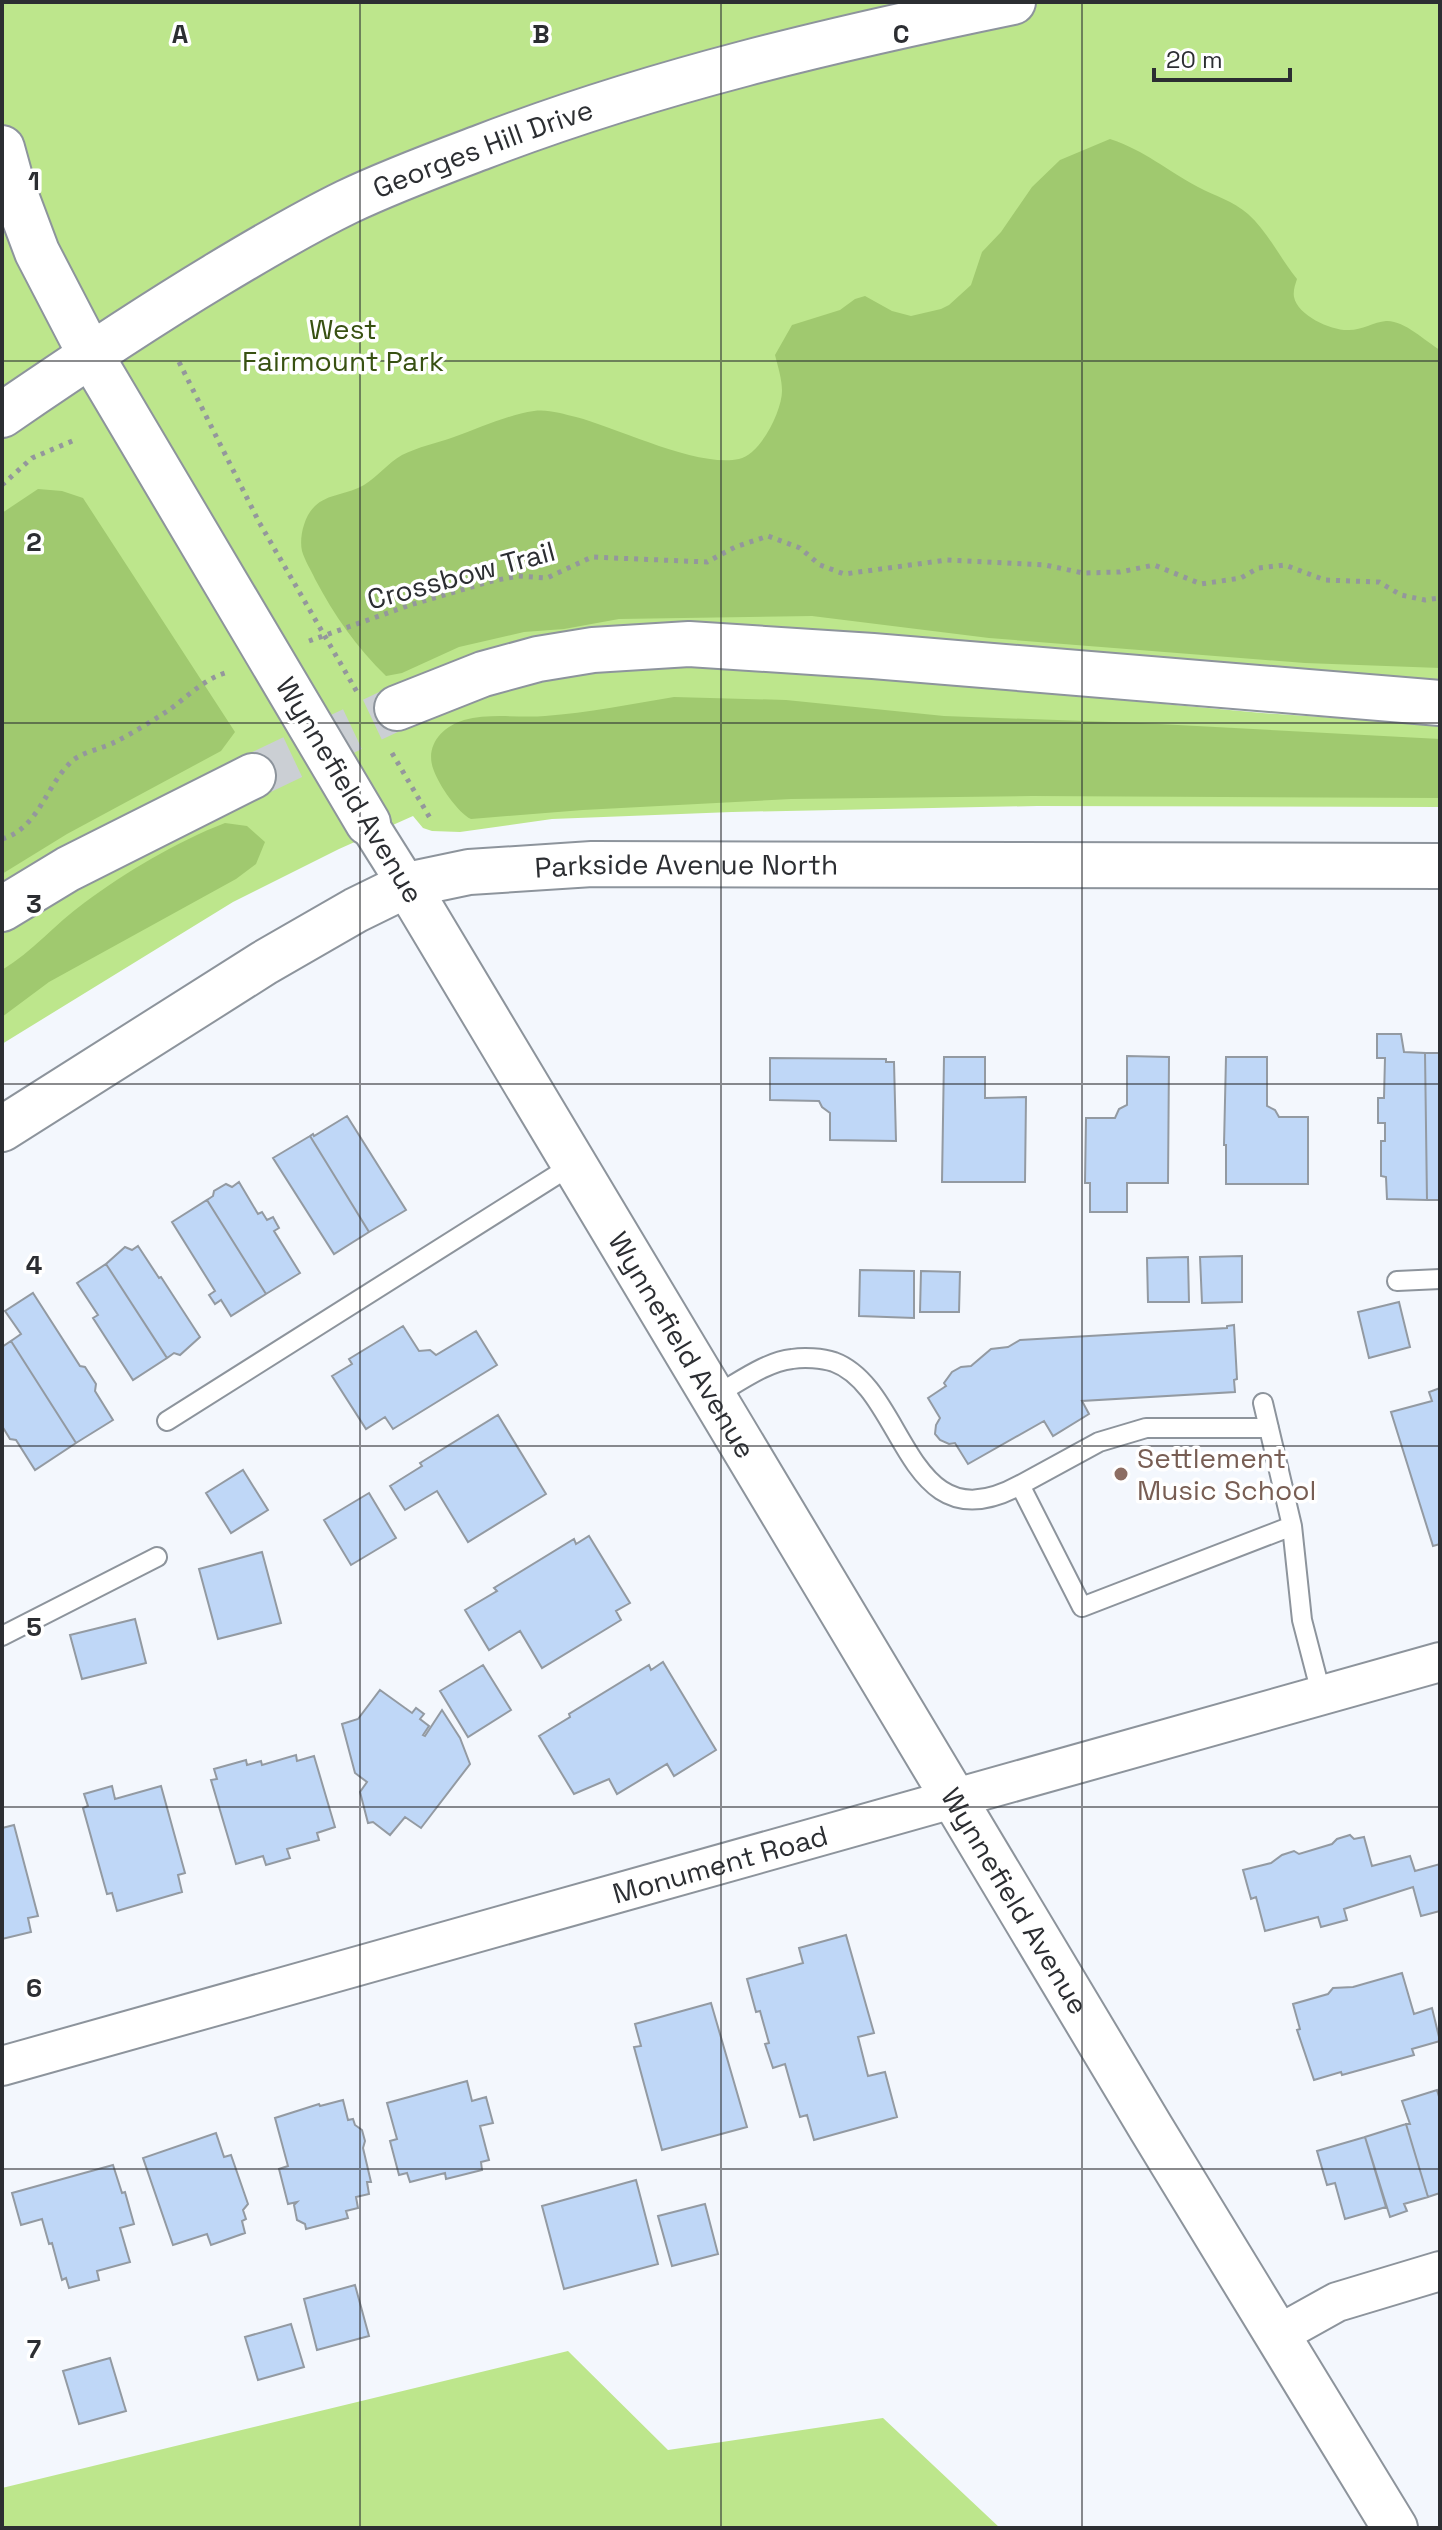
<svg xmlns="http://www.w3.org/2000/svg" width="1442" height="2530" viewBox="0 0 1442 2530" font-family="'Space Grotesk',sans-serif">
<rect width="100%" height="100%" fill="#f3f7fd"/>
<path fill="#bde68c" d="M2,2H1440V684L678,630L503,690L533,682L635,665L839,674L1262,713L1440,725V807L1037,806L732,812L552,819L460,832L432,831L423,828L413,816L339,849L233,902L2,1044V933L126,859L2,893Z
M568,2351L668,2450L883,2418L1000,2528H2V2488Z"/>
<path fill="#a0c96f" d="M1110,139C1146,151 1166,170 1198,187C1215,196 1233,201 1248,214C1268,232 1280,258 1297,279C1295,285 1293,291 1294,297C1298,316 1332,331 1349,330C1362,330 1374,322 1386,321C1404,320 1425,341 1440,350V668L1305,663L989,638L812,616L619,619L564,629L524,632L459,647L402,673L386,676C357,648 334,615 315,579C311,570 305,561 302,551C299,538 304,516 315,506C327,494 349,494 364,485C378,476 388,463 402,455C418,447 437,443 454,437C479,428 507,415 534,411C548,409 563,414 576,417C618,428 698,468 739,459C760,455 782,411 782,391C782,379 778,367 775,355L792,325L840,310L855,299L865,296L892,311L911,316L941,309L949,305L971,285L982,252L1001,232L1032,187L1060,160Z
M38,489L62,491L83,498L235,732L221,751L67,834L2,874V513Z
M674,697L786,700L944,716L1140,723L1440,739V798L1032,796L791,799L583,810L471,819C458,813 439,785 434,771C424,747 441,727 464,720C489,713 519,718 545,716C588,713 631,704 674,697Z
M225,823L247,826L265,842L256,864L236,879L49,982L2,1017V970C32,952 55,924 84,903C126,872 176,842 225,823Z"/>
<path fill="#bfd7f7" stroke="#939aa2" stroke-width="2" d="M1377,1034H1401L1404,1052L1425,1053L1427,1200L1387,1199L1386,1177L1381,1176V1141H1385V1123H1378V1098H1384L1385,1058H1377Z
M1425,1053H1440V1200H1427Z
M1127,1056L1169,1057L1168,1183H1127V1212H1090V1183H1085L1086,1118H1115L1119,1109L1127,1105Z
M944,1057H985V1098L1026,1097L1025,1182H942Z
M1226,1057H1267V1106L1275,1110L1279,1117H1308V1184H1226V1145H1224Z
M770,1058L886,1059V1062H894L896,1141L830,1140V1113L822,1107L819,1101L770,1100Z
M347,1116L406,1210L369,1232L310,1136L313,1134L314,1136Z
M310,1136L369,1232L334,1254L273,1158Z
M239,1182L258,1214L262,1212L267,1220L273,1217L279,1228L274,1231L300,1273L266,1294L207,1200L213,1196L214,1191L226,1184L232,1187Z
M207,1200L266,1294L231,1316L221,1300L215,1304L209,1295L215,1291L172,1222Z
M138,1246L159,1278L161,1277L200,1337L180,1355L174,1353L167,1358L106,1264L125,1247L132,1250Z
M1242,1256V1302L1202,1303L1200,1257Z
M1188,1257L1189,1302H1148L1147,1258Z
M106,1264L167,1358L133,1380L93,1318L98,1315L77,1283Z
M860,1270L914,1271V1318L859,1316Z
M921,1271L960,1272L959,1312H920Z
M33,1293L80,1366L85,1367L96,1384L95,1391L113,1420L76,1443L11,1341L21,1334L5,1311Z
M1399,1302L1410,1347L1369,1358L1358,1312Z
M1234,1325L1237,1379L1234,1380L1235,1392L1082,1401L1089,1414L1053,1436L1044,1421L968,1464L955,1443L949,1444L940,1440L935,1434L936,1425L940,1418L928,1398L946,1386L944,1383L952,1372L961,1367L971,1366L991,1349L1008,1347L1020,1340L1227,1328V1326Z
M403,1326L419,1351L430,1350L436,1355L476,1331L497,1365L393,1429L385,1417L366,1429L332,1376L352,1364L349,1359Z
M11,1341L76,1443L35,1470L16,1440L10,1439L2,1426V1347Z
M1440,1388V1544L1433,1546L1391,1412L1432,1401L1429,1392Z
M498,1415L546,1494L468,1542L437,1491L405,1510L390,1486L422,1466L420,1463Z
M243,1470L268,1510L231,1533L206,1493Z
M369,1493L396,1538L351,1565L324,1520Z
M589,1536L630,1603L616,1611L621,1620L542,1668L520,1631L489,1650L465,1610L497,1591L494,1588L574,1539L576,1544Z
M262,1552L281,1623L218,1639L199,1569Z
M135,1619L146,1663L82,1679L70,1635Z
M663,1662L716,1750L674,1776L667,1764L617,1794L609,1779L574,1794L539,1736L570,1717L569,1714L649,1665L651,1670Z
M483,1665L511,1710L468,1737L440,1691Z
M380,1690L412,1713L416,1708L424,1714L420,1719L429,1726L423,1735L425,1736L442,1710L460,1738L470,1764L421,1828L405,1817L390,1835L373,1822L368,1823L360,1792L367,1782L355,1773L342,1724L358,1719Z
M296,1755L297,1761L314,1756L335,1827L317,1833L319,1840L287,1849L290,1858L266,1865L263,1856L236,1864L211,1780L217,1779L214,1769L246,1760L247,1765L261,1761L262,1765Z
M112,1786L115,1799L161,1786L185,1873L178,1875L182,1892L117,1911L112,1893L107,1894L83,1808L88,1806L84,1794Z
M14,1825L38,1916L28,1918L31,1932L2,1939V1828Z
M1350,1835L1354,1839L1364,1837L1372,1866L1410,1856L1415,1871L1440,1864V1911L1421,1916L1413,1887L1344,1909L1347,1920L1321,1927L1318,1917L1265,1931L1256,1897L1251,1899L1243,1870L1271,1863L1282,1855L1294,1851L1299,1854L1332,1844L1337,1839Z
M846,1935L874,2033L858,2037L868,2076L885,2072L897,2117L814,2140L807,2115L800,2117L785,2064L773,2068L765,2044L769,2043L760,2011L756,2012L747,1979L803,1963L799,1948Z
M1402,1973L1414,2014L1432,2008L1440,2041L1412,2049L1414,2055L1342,2075L1341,2072L1314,2080L1297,2030L1300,2029L1293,2004L1328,1994L1333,1988L1353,1987Z
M711,2003L747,2127L662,2150L634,2047L641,2046L635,2024Z
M467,2081L472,2101L486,2097L493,2123L480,2126L489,2160L481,2162L482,2170L446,2179L445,2173L410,2182L407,2173L399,2175L390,2141L397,2139L387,2103Z
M1437,2090L1440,2100V2193L1428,2197L1406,2124H1410L1402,2101Z
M343,2100L348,2120L353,2119L355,2125L362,2130L365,2141L363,2148L371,2182H367L369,2194L356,2197L358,2208L346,2211L348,2218L306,2229L305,2224L297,2220L294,2205L297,2202L288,2204L279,2169L288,2166L275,2118L319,2104L320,2106Z
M1406,2124L1428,2197L1404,2204L1407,2211L1390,2217L1365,2137Z
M216,2133L224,2157L231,2155L248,2204L243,2210L246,2219L242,2221L245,2233L211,2245L207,2234L173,2245L143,2158Z
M1365,2137L1386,2207L1345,2219L1335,2183L1327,2185L1317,2151Z
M113,2165L122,2193L125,2192L134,2224L120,2228L130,2262L97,2271L99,2280L69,2288L66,2278L62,2280L52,2243L49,2244L42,2219L21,2225L12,2193Z
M636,2180L658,2264L564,2289L542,2206Z
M705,2204L718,2254L672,2266L658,2216Z
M355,2285L369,2336L317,2350L304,2299Z
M291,2324L304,2367L258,2380L245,2337Z
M110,2358L126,2411L79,2424L63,2371Z"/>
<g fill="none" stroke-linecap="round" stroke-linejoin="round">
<path stroke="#cbcfd4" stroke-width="44" stroke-dasharray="44 22" stroke-linecap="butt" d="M253,776L397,708"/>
<defs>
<path id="service" d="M1397,1281L1440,1279
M714,1396C738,1383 765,1362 792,1359C804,1357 822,1358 834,1362C907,1389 905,1548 1020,1485
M1263,1403L1292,1526L1302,1620L1322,1697
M167,1421L574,1164
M1269,1428H1146L1099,1442L1020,1485L1082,1607L1292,1526
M2,1636L157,1557"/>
<g id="minor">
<path d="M368,823L407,885"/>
<path id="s1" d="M2,2066L1440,1662"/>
<path d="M1276,2336L1337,2302L1440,2271"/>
</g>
<g id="tertiary">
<path d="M2,148L13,188L37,252L90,354L368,823"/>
<path id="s2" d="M2,415C72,367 142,320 215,276C258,250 302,224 347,202C391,181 437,164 482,147C654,81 833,39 1013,2"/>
<path id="s3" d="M407,885L1151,2128L1395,2528"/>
</g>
<g id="secondary">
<path d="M397,708L483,674L538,659L593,650L689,644L873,656L1440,703"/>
<path d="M2,909L68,869L253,776"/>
<path id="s4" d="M2,1129L264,963L356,910L407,885L469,872L592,864L1440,866"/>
</g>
</defs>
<use href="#service" stroke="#8d949c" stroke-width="22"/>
<use href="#minor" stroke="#8d949c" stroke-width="42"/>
<use href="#tertiary" stroke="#8d949c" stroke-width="48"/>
<use href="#secondary" stroke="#8d949c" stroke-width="48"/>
<path stroke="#94979c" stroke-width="5" stroke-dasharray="4 6" stroke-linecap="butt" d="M179,362L259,522L357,692
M2,485L32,458L77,439
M309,641L410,605L492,581L518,576L547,578L592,557L707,562L735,547L768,536L800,548L820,565L844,574L947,560L1045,565L1083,573L1120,572L1154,565L1201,584L1241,578L1258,568L1285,565L1325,580L1379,582L1401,595L1425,600L1440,598
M392,753L430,818
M2,839C39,828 45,787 71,762C81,752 102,749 115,742C133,733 152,721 169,710C187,697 203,680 225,673"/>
<use href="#service" stroke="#fff" stroke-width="18"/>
<use href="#minor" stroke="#fff" stroke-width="38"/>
<use href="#tertiary" stroke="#fff" stroke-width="44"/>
<use href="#secondary" stroke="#fff" stroke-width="44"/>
</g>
<path fill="none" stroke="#2c2e32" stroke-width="2" stroke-opacity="0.55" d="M360,2V2528M721,2V2528M1082,2V2528M2,361H1440M2,723H1440M2,1084H1440M2,1446H1440M2,1807H1440M2,2169H1440"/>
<circle fill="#8d6e63" stroke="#fff" stroke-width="3" cx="1121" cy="1474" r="8"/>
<g text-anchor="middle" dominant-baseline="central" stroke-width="7" stroke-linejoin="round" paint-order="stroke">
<g font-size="28" fill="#2c2e32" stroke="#fff">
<text stroke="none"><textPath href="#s2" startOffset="552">Georges Hill Drive</textPath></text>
<text transform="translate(461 575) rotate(-15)">Crossbow Trail</text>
<text transform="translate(350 790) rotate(59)">Wynnefield Avenue</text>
<text stroke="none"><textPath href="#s4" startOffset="754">Parkside Avenue North</textPath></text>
<text stroke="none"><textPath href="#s3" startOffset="536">Wynnefield Avenue</textPath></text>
<text stroke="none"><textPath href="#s1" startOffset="746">Monument Road</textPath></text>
<text stroke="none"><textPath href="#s3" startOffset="1184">Wynnefield Avenue</textPath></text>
</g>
<g font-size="28" fill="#385112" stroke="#fff">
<text x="343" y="329">West<tspan x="343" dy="32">Fairmount Park</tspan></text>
</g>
<g font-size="28" fill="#785e54" stroke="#fff" text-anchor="start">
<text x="1137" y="1458">Settlement<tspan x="1137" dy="32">Music School</tspan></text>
</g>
</g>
<g font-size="26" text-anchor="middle" font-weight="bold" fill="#2c2e32" stroke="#fff" stroke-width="7" stroke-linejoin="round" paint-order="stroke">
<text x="180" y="43">A</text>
<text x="541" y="43">B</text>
<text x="901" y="43">C</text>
<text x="34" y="190">1</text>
<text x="34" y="551">2</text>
<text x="34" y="913">3</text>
<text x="34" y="1274">4</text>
<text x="34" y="1636">5</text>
<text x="34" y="1997">6</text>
<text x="34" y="2358">7</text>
</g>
<rect width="1442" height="2530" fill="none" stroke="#2c2e32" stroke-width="8"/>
<path d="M1154 68v12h136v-12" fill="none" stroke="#2c2e32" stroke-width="4"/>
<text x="1166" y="68" font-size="24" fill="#2c2e32" stroke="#ffffff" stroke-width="6" paint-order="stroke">20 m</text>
</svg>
